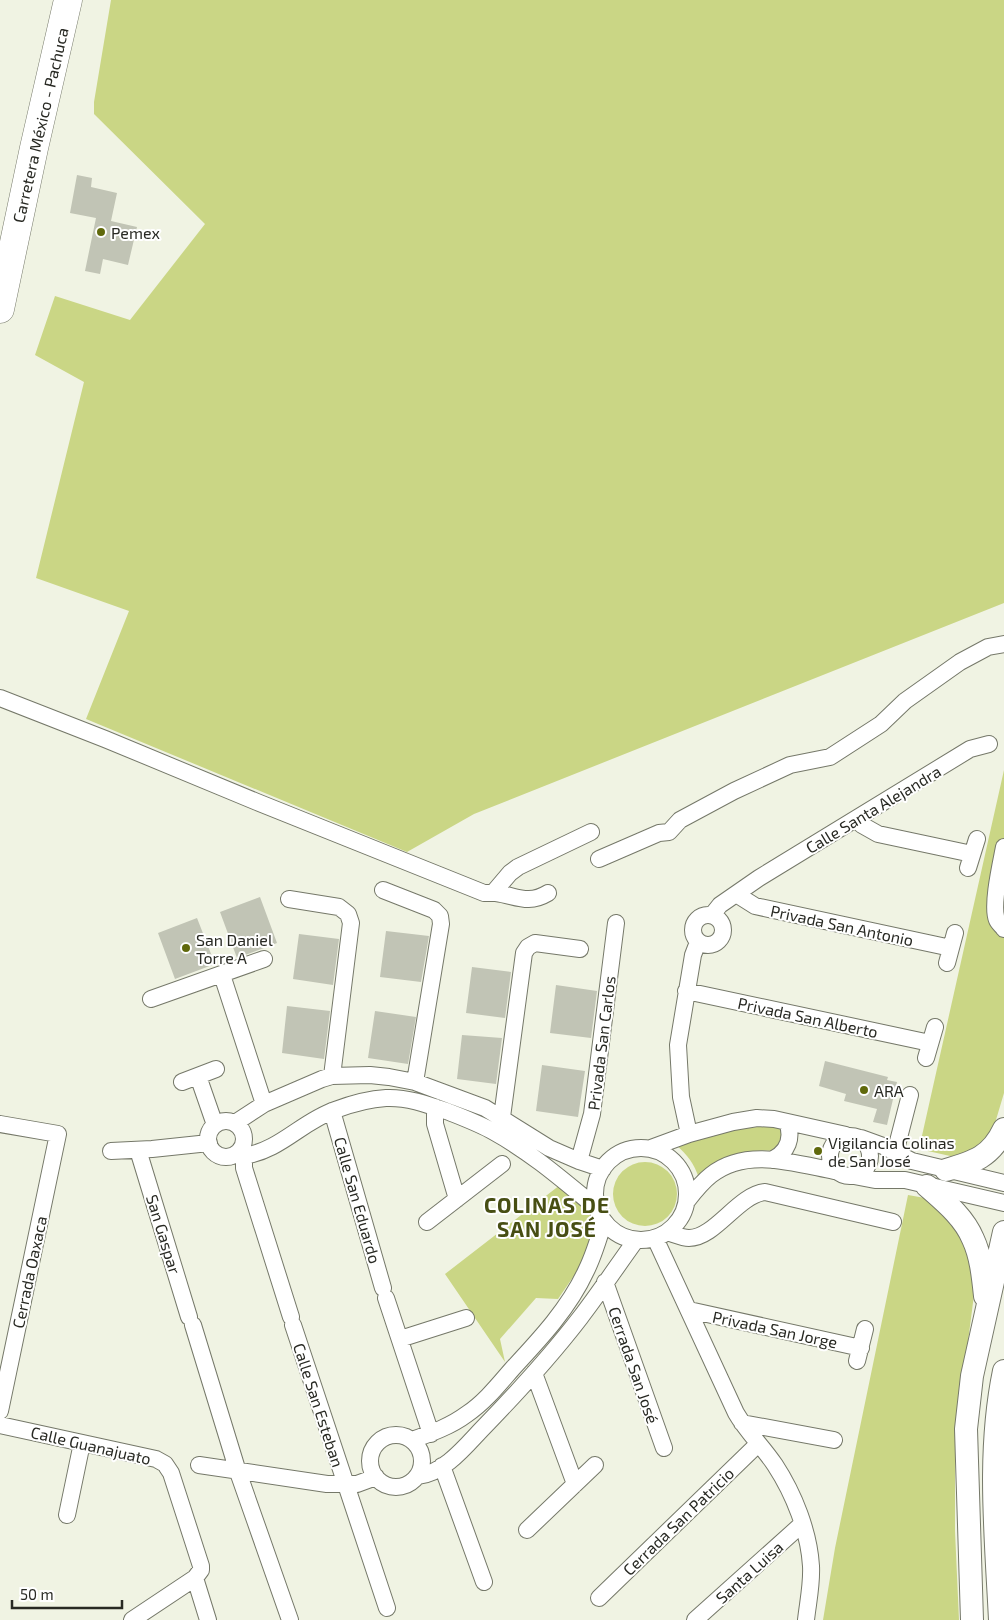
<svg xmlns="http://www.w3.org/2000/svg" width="1004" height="1620" viewBox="0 0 1004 1620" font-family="'Exo 2',sans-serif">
<rect width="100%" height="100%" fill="#f0f3e3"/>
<path fill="#cad685" d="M111,0H1004V603L474,814L407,852L86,719L129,611L36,578L84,382L35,355L55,296L130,320L205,224L94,114V102Z
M1004,770V1093L990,1140L959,1158L919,1149Z
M773,1125L781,1127L787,1136L773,1151C738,1148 727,1160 699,1178C694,1164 688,1155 676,1145L725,1131Z
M613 1194a32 32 0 1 1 64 0a32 32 0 1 1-64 0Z
M560,1185L591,1211L597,1225L584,1261L558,1299L536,1298L500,1339L505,1362L445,1274Z
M908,1195L925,1198L955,1221L969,1252L975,1287L955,1443V1531L959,1620H823L835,1548Z"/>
<path fill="#c1c4b5" d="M77,175L92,178L91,187L117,193L111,221L137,227L128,265L103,259L100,274L85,271L96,218L70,213Z
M260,897L277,943L237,958L220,912Z
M197,918L215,964L175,979L158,933Z
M386,931L429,936L421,982L380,977Z
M299,934L339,939L333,985L293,979Z
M472,967L511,972L505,1018L466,1013Z
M556,985L597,991L591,1038L550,1033Z
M287,1006L330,1011L324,1059L282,1053Z
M375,1011L416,1017L408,1064L368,1058Z
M462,1035L502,1038L496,1084L457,1079Z
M825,1061L888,1077L887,1080L897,1082L887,1125L873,1122L877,1109L844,1101L846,1094L819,1086Z
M542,1065L585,1071L578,1117L536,1111Z"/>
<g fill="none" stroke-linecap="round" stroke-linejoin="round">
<defs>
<path id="street" d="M0,698L105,739L257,802L484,893C488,893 492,893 496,893C517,896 528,905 548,893
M856,819L862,825L878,834L972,854
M1004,847C1001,863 991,906 997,920C998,923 1002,926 1004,929
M599,859L659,833L669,832L680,820L734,791L790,765L830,757L881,724L905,701L960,662L988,647L1004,644
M968,868L977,839
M383,890L434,910L440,916L441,924L415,1082
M493,893L510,873L518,867L591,832
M736,894L755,906L951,948
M289,899L339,907L348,914L351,923L332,1076
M693 930a15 15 0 1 1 30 0a15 15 0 1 1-30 0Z
M712,915L720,905L759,878L970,749L989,744
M947,963L955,933
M222,975L264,1104
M686,991L930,1043
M151,999L264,959
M926,1058L935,1027
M198,1076L215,1125
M182,1082L216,1069
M435,1107V1124L457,1199
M332,1111L383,1288
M502,1117L524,953L528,947L535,943L580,949
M208 1139a18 18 0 1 1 36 0a18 18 0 1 1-36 0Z
M235,1123L264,1104L322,1079L332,1076L370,1075L389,1077L415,1082L485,1108L549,1148L579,1161L603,1169
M0,1124L58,1134L0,1411
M689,1134L681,1097L678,1045L693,955L698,942
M830 1156a20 20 0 1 1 40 0a20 20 0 1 1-40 0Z
M861,1138L883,1146L912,1161L1004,1183
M651,1148L689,1134L733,1122L757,1118L774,1119L846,1135
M595 1194a46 46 0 1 1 92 0a46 46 0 1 1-92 0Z
M138,1150L189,1317
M111,1151L152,1149L209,1143
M237,1153L244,1156C281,1150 301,1122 335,1110C351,1104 368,1099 386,1098C408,1097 429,1105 449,1112C464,1118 480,1124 494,1132C532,1153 565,1182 598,1209
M895,1153L910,1095
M244,1156V1168L291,1317
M772,1160C788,1152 793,1138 787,1122
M579,1161L592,1114L616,923
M854,1176L875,1180H905L1004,1203
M687,1201C694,1192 702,1182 711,1175C746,1147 794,1163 834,1171
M427,1222L502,1164
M667,1232C674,1234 682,1238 689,1238C715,1238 738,1195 765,1192L893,1222
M655,1238L736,1413C747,1432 763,1447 775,1465C794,1494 809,1532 811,1566C812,1584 808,1602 806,1620
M605,1282L664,1448
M386,1298L431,1434
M689,1310L861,1348
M193,1325L238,1472L290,1620
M293,1325L387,1608
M400,1339L466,1318
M857,1361L865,1329
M534,1373L575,1484
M742,1423L834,1440
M0,1425L156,1459L165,1464L171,1473L201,1566V1570L195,1578L208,1620
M370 1461a26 26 0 1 1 52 0a26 26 0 1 1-52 0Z
M412,1440C432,1433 451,1426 467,1414C485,1402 499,1384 513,1368C540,1339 569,1308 586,1271C594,1255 599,1238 604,1221
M199,1465L327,1484H357L376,1477
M442,1466L484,1582
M418,1476C443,1474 465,1447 481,1430C516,1394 550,1357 580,1318C600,1292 617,1266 636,1240
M67,1515L82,1443
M527,1530L595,1465
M599,1598L758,1444
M132,1620L195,1578
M695,1620L802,1524"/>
<path id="secondary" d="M946,1170C974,1162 991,1157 1004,1129
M927,1186C944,1201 964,1217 973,1239C981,1256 983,1277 985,1296
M972,1620L966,1429L972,1376L1004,1232
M1000,1620C996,1537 987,1453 1004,1371"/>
<path id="highway" d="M0,309L34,148L68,0"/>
</defs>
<use href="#street" stroke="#757869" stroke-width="18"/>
<use href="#secondary" stroke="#757869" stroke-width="24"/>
<use href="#highway" stroke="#757869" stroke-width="29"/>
<use href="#street" stroke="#fff" stroke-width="16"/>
<use href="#secondary" stroke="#fff" stroke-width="22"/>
<use href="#highway" stroke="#fff" stroke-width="28"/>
</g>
<g fill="#60690c" stroke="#fff" stroke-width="2">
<circle cx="101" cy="232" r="5"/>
<circle cx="186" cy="948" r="5"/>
<circle cx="864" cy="1090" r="5"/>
<circle cx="818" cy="1151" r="5"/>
</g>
<g text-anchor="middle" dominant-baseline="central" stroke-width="4" stroke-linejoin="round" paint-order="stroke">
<g font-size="16" fill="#282923" stroke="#fff">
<text transform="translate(40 125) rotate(-77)">Carretera México - Pachuca</text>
<text transform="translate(873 809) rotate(-31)">Calle Santa Alejandra</text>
<text transform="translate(842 925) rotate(12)">Privada San Antonio</text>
<text transform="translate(808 1017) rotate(12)">Privada San Alberto</text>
<text transform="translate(601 1043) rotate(-83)">Privada San Carlos</text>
<text transform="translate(358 1200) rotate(74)">Calle San Eduardo</text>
<text transform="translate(164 1234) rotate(73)">San Gaspar</text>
<text transform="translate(29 1272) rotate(-78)">Cerrada Oaxaca</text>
<text transform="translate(775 1329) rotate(12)">Privada San Jorge</text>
<text transform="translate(634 1365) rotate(71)">Cerrada San José</text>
<text transform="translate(319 1405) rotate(72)">Calle San Esteban</text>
<text transform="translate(91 1445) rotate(13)">Calle Guanajuato</text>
<text transform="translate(678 1521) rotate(-44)">Cerrada San Patricio</text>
<text transform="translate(749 1572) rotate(-42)">Santa Luisa</text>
</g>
<g font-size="16" fill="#282923" stroke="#fff" text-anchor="start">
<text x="111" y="232">Pemex</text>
<text x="196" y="939">San Daniel<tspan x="196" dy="18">Torre A</tspan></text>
<text x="874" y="1090">ARA</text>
<text x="828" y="1142">Vigilancia Colinas<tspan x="828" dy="18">de San José</tspan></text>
</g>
<g font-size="21" font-weight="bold" letter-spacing="1" fill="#474e13" stroke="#fff">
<text x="547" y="1204">COLINAS DE<tspan x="547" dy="24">SAN JOSÉ</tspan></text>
</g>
</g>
<path d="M12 1600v8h110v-8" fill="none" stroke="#282923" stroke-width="2.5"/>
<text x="20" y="1600" font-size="15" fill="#282923" stroke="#ffffff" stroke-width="4" paint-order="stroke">50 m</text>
</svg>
